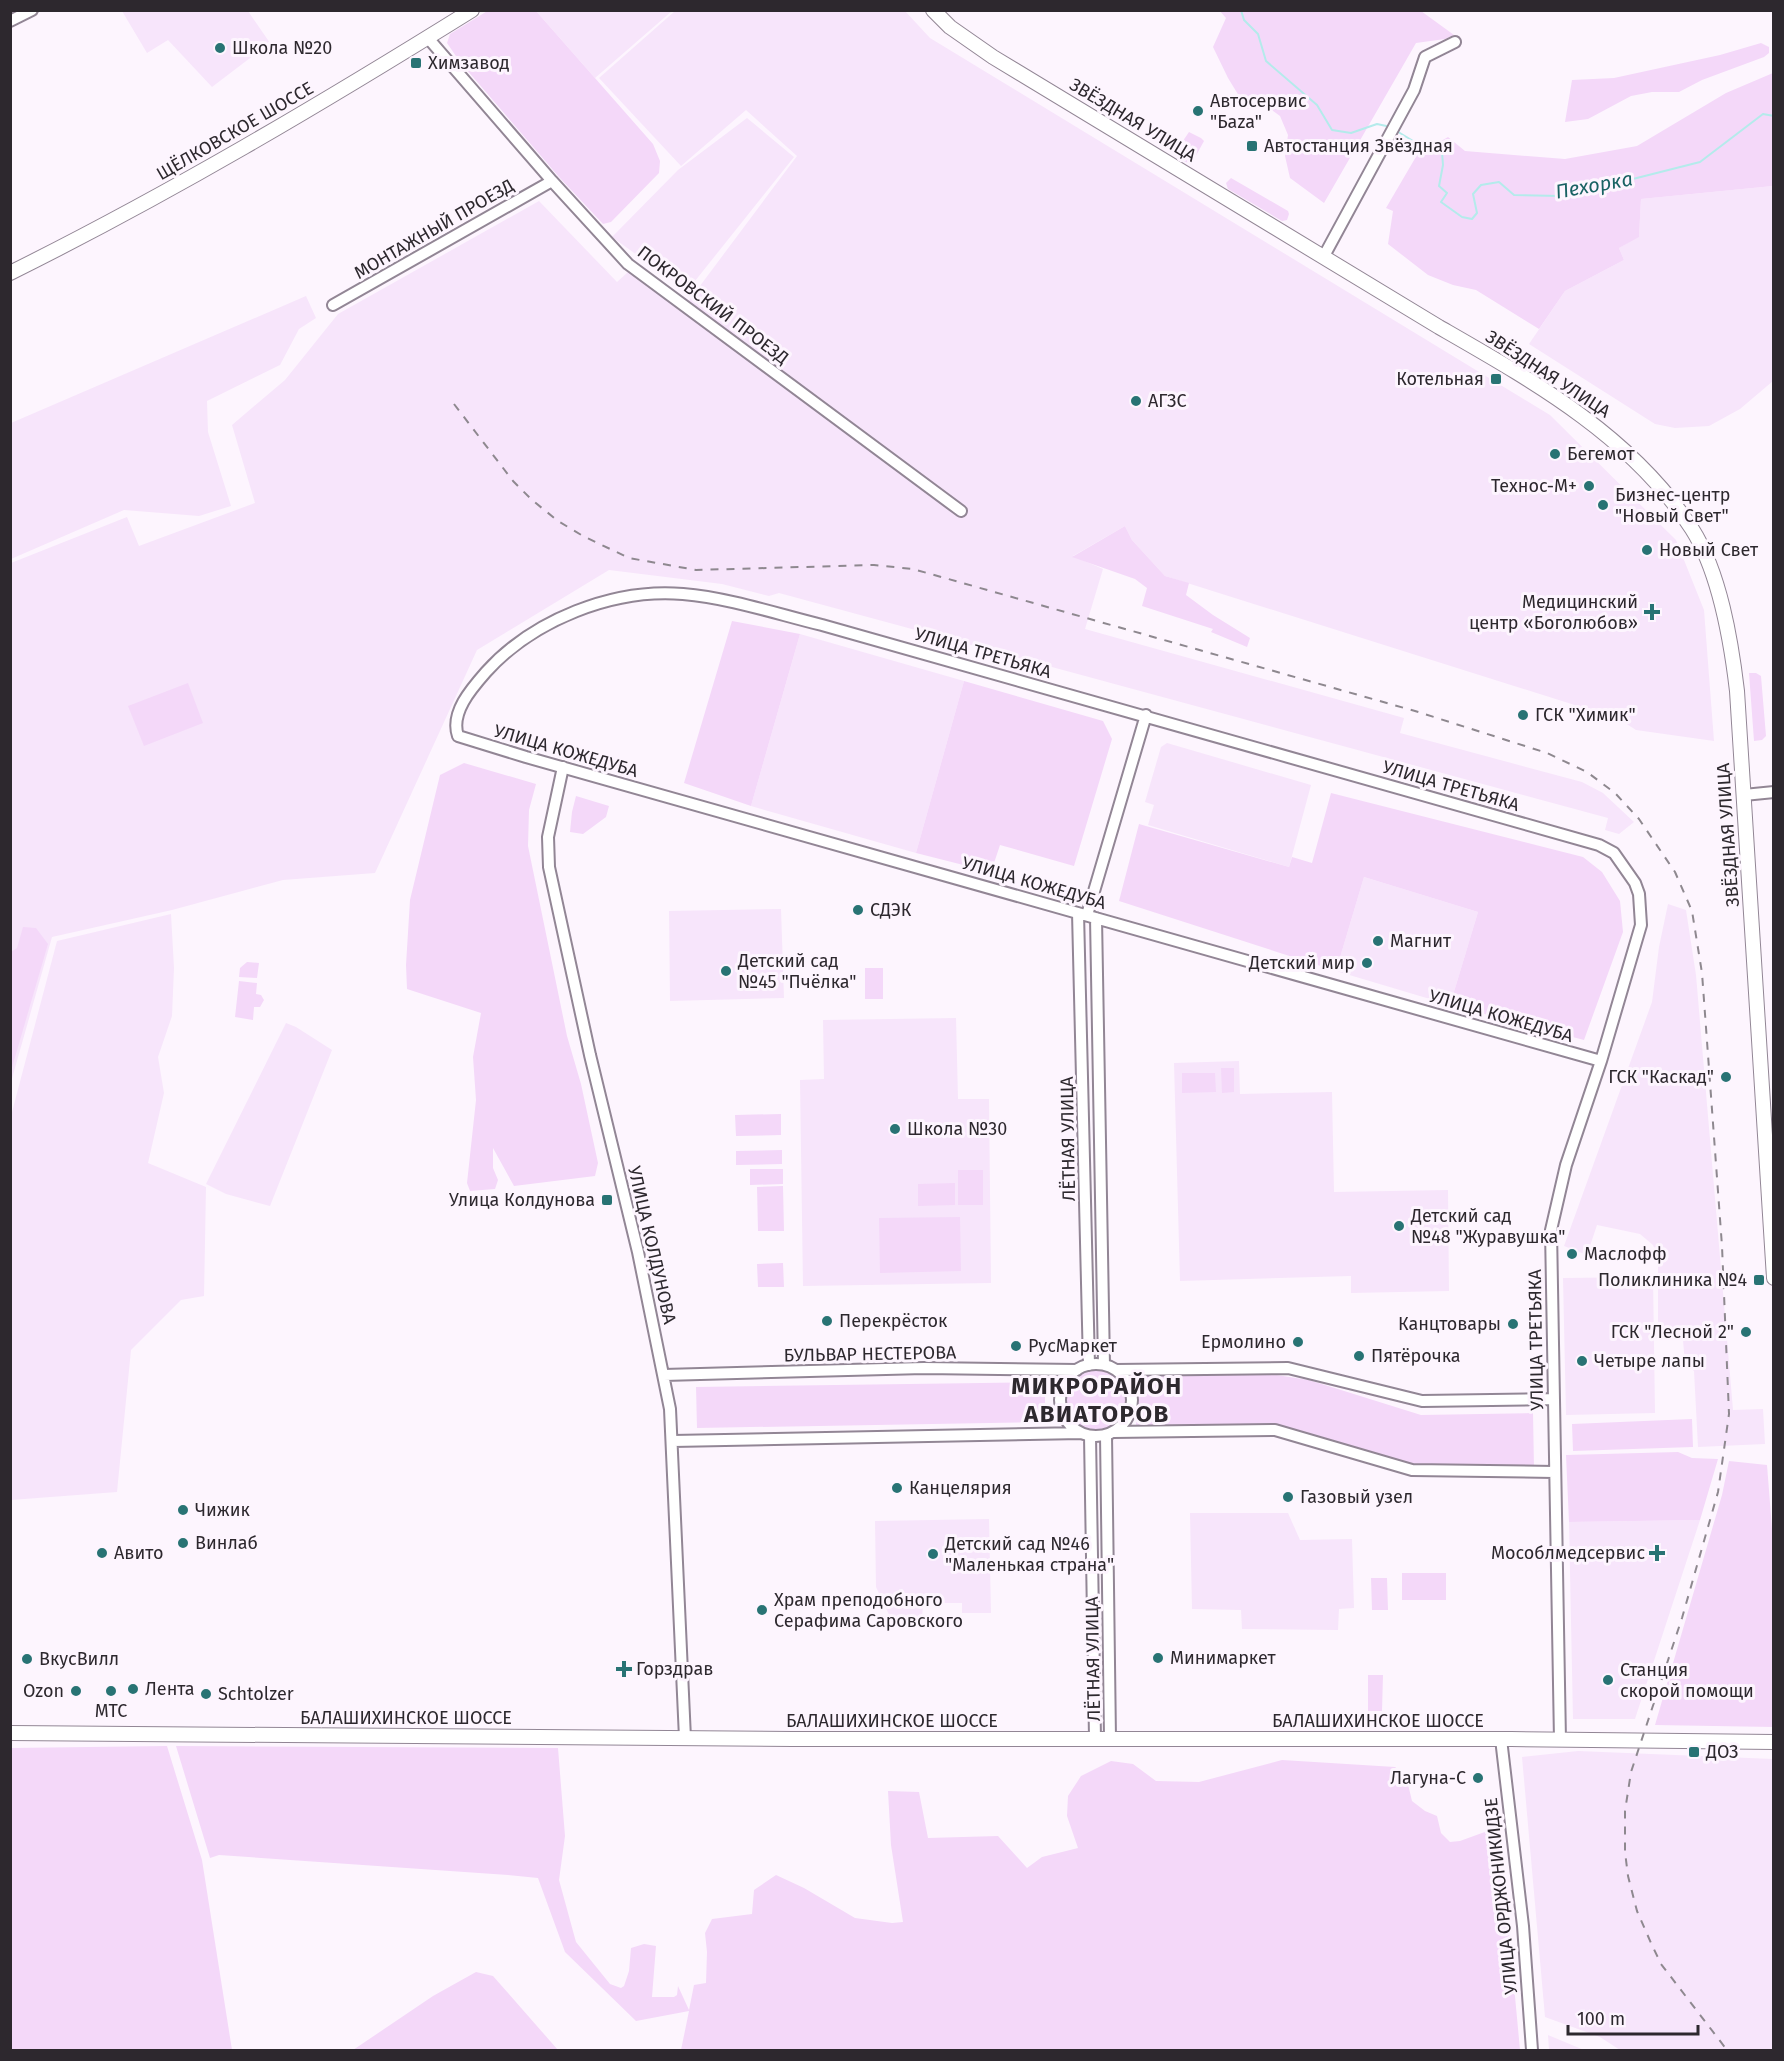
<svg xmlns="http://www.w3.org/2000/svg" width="1784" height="2061" viewBox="0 0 1784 2061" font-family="'Fira Sans',sans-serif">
<rect width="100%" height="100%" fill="#fdf5fe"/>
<path fill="#f7e5fb" d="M122,11H248L270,43L212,87L168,40L147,53Z
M536,11H672L595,78Z
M675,11H905L930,38L1550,415L1676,540L1704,610L1714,741L1636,730L1619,719L1165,576L1132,540L1125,526L1073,556L1103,569L1085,629L1404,718L1400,733L1582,782L1603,793L1634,822L1619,834L1605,830L1608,818L779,593L769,596L722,584L609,570L477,650L375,873L283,880L172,910L52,937L11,1082V563L127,517L139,546L255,503L232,425L285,380L338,314L539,201L617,282L628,272L682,310L797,156L746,110L681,166L599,78Z
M747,118L794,157L687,291L612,237L678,170Z
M1773,186V381L1740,409L1709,426L1675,428L1655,424L1529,344L1565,291L1624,260L1619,248L1639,236L1641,199Z
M306,296L316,318L299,329L280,365L207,401L208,432L231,506L199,516L124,510L11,559V423Z
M800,634L964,681L916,853L751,806Z
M1167,743L1311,785L1289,867L1148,825L1154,805L1145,802L1161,747Z
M1364,877L1478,912L1450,1005L1336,971Z
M1668,904L1686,910L1696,975L1733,1410L1763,1409L1765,1444L1698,1447L1694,1371L1685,1364L1682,1328L1658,1327V1257L1653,1245L1640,1234L1597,1225L1587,1255L1564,1246L1652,1002L1659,947Z
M781,909L784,998L670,1001L669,911Z
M171,914L174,968L172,1016L158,1057L164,1093L148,1163L206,1187L204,1296L181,1300L131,1350L117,1492L11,1500V1116L57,941Z
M956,1018L958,1099H989L991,1283L803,1286L800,1080L824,1079L823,1020Z
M286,1023L296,1027L332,1050L270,1206L226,1194L206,1184Z
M1239,1061L1240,1094L1332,1092L1334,1192L1448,1190L1449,1291L1351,1293V1276L1180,1281L1174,1063Z
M1653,1277L1655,1413L1566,1415L1563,1278Z
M1190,1513H1288L1300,1540L1352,1539L1354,1608L1339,1609L1338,1630L1242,1629L1241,1610L1192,1609Z
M989,1519L991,1613H962V1603H923L922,1620L892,1621L876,1587L875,1521Z
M1700,1520L1635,1719H1573L1569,1522Z
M1578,1751L1773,1759V2050H1620L1600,2037L1545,2017L1522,1757Z
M1548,2035L1584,2050H1549Z"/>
<path fill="#f4d8f9" d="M489,10L536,11L653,144L660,161L659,173L611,222L603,224L559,177L460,62L447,43L450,34Z
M1219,10L1421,11L1454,35L1445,39L1416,43L1324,203L1290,178L1285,156L1288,135L1280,116L1262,103L1247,109L1228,78L1213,47L1226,18Z
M1761,43L1769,47V53L1764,57L1702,80L1679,92H1652L1631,96L1588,119L1565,122L1572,80L1614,78L1720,55Z
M1773,73V186L1641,199L1639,237L1619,248L1624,260L1565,291L1539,329L1476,290L1453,285L1428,275L1388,244L1393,211L1386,208L1417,155L1448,137L1465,151L1565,159L1637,146L1726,93Z
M1189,132L1201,138L1204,141L1193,161L1190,164L1178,158L1176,155V151Z
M1231,178L1288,211L1289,214L1287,220L1282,221L1228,189L1226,183Z
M1125,526L1132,540L1165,576L1189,583L1186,595L1213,615L1250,638L1247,647L1211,632L1213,629L1142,606L1147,588L1135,579L1072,557Z
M732,621L800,634L751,806L684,783Z
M1749,673H1756L1761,676L1766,736L1762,740L1754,741Z
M964,681L1103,721L1112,739L1074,866L1000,845L991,872L916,853Z
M188,683L203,723L144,746L128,706Z
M464,763L536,784L529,810L528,846L567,1036L581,1084L598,1163L595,1176L514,1186L493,1148V1168L498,1180L495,1189L470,1191L467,1183L476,1100L473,1057L481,1013L407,989L406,965L410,900L440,775Z
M1331,793L1583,857L1602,872L1620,901L1623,932L1584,1040L1450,1005L1478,912L1364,877L1336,971L1119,901L1139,824L1289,867L1292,857L1312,863Z
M576,796L609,806L606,817L583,834L570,832L572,812Z
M23,927L36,928L48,944L11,1071V952L17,948Z
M247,962L259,963L257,978L239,977L240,968Z
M865,968H883V999H865Z
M239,981L257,983L256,994L261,995L264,1000L260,1007H254L253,1020L235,1017Z
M1221,1068H1234V1092L1222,1093Z
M1182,1073H1215L1216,1092L1182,1093Z
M781,1114V1135L736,1136L735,1115Z
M782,1150V1164L736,1165V1151Z
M750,1169H783V1184L750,1185Z
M958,1170H983V1205H958Z
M955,1183V1205L918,1206V1184Z
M783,1186L784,1231H758L757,1187Z
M960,1217L961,1271L880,1273L879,1218Z
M783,1263L784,1287H758L757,1264Z
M1065 1400a31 31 0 1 1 62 0a31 31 0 1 1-62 0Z
M1263,1373L1309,1380L1421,1415L1533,1413L1534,1468L1404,1465L1274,1425L1136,1427V1374Z
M1045,1382V1422L697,1428L696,1387Z
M1692,1419L1693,1447L1573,1451L1572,1424Z
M1678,1452L1692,1458L1718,1459L1700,1520L1569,1522L1566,1455Z
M1729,1461L1767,1465L1774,1554L1773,1727L1655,1725L1722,1495Z
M1402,1573H1446V1600H1402Z
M1371,1578H1387L1388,1610H1372Z
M1368,1675H1383L1382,1711H1368Z
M167,1746L202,1860L232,2050H11V1748Z
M176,1746L558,1748L565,1836L559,1880L576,1942L610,1984L621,1988L624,1986L629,1971L631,1948L644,1944L656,1946L652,1997H674L677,1995L678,1986L689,2010L694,1985L706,1983L707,1952L705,1933L712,1919L752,1914L754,1890L776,1875L804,1888L855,1918L892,1923L903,1922L891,1845L888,1791L919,1792L928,1838L998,1836L1027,1868L1042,1857L1078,1848L1067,1816L1068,1796L1081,1776L1111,1761L1133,1764L1156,1781L1199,1782L1282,1760L1395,1767L1406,1776L1412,1801L1425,1811L1437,1816L1441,1833L1450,1842L1460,1841L1493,1829L1498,1867L1504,1878L1520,2050H681L689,2011L636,2021L565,1952L538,1878L508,1875L219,1855L210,1858Z
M476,1972L493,1976L558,2050H353L433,1996Z"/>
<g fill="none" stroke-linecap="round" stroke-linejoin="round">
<path stroke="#b4ebeb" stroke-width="2" d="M1241,10L1244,20L1258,34L1266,61L1317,105L1332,130L1351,133L1377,124L1391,127
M1395,130L1423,147L1442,152L1443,165L1439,186L1447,193L1441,202L1462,217L1472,219L1477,213L1473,194L1481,185L1499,182L1514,195L1560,196L1573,193L1595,182H1621L1700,162L1763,114L1774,116"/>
<defs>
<path id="minor" d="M10,21L32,10
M428,38L552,181L628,264L961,511
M1324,256L1414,90L1425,57L1455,42
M333,305L552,181
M563,767L548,837L549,867L590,1055L638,1252L670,1409L685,1738
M1744,795L1774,792
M1078,913L1089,1365
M1087,915L1146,715
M1096,918L1104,1365
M1060 1400a36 36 0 1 1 72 0a36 36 0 1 1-72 0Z
M1116,1370L1288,1368L1422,1401L1554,1399
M664,1375L924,1368L1077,1370
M1113,1432L1275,1430L1412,1470L1554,1472
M1106,1435L1110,1738
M1090,1436L1095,1738
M673,1441L1081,1433
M1501,1739L1523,1926L1532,2050
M1560,1740L1551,1230L1566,1165L1601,1061L1641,925L1639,894L1635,883L1614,853L1599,845L822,625C777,614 730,598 683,594C613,588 533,620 486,672C471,689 450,713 458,736L526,757L1601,1061"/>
<path id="major" d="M933,10L950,27L993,57L1439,327C1533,381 1632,436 1692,529C1720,573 1731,640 1737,691L1774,1278
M10,273C169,194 321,104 472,10
M10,1733L793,1739H1511L1774,1742"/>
</defs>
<use href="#minor" stroke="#928695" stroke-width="14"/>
<use href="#major" stroke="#928695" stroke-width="16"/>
<use href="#minor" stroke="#fff" stroke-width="10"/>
<use href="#major" stroke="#fff" stroke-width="14"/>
<path stroke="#8e888f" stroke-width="2" stroke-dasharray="8 8" stroke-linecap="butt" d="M454,404L513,481L532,500L558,521L583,536L629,558L696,570L874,565L913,569L1415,711L1547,753L1587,772L1615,793L1639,819L1675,872L1692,911L1702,973L1722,1246L1729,1414L1718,1492L1682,1618L1631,1772L1625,1811V1852L1628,1876L1637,1911L1651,1943L1661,1964L1727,2050"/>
</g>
<g fill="#287374" stroke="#fdf5fe" stroke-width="2">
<circle cx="220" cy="48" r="6"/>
<rect x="410" y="57" width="12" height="12" rx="3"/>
<circle cx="1198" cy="111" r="6"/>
<rect x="1246" y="140" width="12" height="12" rx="3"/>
<rect x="1490" y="373" width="12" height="12" rx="3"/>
<circle cx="1136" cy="401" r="6"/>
<circle cx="1555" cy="454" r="6"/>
<circle cx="1589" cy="486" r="6"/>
<circle cx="1603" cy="505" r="6"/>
<circle cx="1647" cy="550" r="6"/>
<path d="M1649 603h6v6h6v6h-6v6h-6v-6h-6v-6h6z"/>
<circle cx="1523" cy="715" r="6"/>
<circle cx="858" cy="910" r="6"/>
<circle cx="1378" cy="941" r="6"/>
<circle cx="1367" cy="963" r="6"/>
<circle cx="726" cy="971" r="6"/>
<circle cx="1726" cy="1077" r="6"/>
<circle cx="895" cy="1129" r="6"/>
<rect x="601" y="1194" width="12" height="12" rx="3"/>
<circle cx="1399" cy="1226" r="6"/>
<circle cx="1572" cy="1254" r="6"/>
<rect x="1753" y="1274" width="12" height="12" rx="3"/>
<circle cx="827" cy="1321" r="6"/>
<circle cx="1513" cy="1324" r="6"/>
<circle cx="1746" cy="1332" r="6"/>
<circle cx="1298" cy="1342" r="6"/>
<circle cx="1016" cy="1346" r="6"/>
<circle cx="1359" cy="1356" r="6"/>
<circle cx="1582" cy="1361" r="6"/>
<circle cx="897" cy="1488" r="6"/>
<circle cx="1288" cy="1497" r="6"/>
<circle cx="183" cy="1510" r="6"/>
<circle cx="183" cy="1543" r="6"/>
<circle cx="102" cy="1553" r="6"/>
<path d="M1654 1544h6v6h6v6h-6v6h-6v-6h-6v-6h6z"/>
<circle cx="933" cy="1554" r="6"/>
<circle cx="762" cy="1610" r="6"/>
<circle cx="1158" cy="1658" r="6"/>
<circle cx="27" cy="1659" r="6"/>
<path d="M621 1660h6v6h6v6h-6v6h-6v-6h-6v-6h6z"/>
<circle cx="1608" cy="1680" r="6"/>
<circle cx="133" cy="1689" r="6"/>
<circle cx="76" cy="1691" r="6"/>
<circle cx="111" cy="1691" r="6"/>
<circle cx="206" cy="1694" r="6"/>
<rect x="1688" y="1746" width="12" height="12" rx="3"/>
<circle cx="1478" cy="1778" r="6"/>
</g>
<g text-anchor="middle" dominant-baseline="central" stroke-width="6" stroke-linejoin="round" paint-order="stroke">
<g font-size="18" fill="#2d282e" stroke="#fdf5fe" text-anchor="start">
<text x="232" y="48">Школа №20</text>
<text x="428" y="63">Химзавод</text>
<text x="1210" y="101">Автосервис<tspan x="1210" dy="21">"Баzа"</tspan></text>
<text x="1264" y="146">Автостанция Звёздная</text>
<text x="1484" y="379" text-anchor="end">Котельная</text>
<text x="1148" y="401">АГЗС</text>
<text x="1567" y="454">Бегемот</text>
<text x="1577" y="486" text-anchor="end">Технос-М+</text>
<text x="1615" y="495">Бизнес-центр<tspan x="1615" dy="21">"Новый Свет"</tspan></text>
<text x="1659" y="550">Новый Свет</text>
<text x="1638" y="602" text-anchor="end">Медицинский<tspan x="1638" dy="21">центр «Боголюбов»</tspan></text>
<text x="1535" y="715">ГСК "Химик"</text>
<text x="870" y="910">СДЭК</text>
<text x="1390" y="941">Магнит</text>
<text x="738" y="961">Детский сад<tspan x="738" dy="21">№45 "Пчёлка"</tspan></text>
<text x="1355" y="963" text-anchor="end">Детский мир</text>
<text x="1714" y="1077" text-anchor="end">ГСК "Каскад"</text>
<text x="907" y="1129">Школа №30</text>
<text x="595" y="1200" text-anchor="end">Улица Колдунова</text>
<text x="1411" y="1216">Детский сад<tspan x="1411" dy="21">№48 "Журавушка"</tspan></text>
<text x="1584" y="1254">Маслофф</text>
<text x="1747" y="1280" text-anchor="end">Поликлиника №4</text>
<text x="839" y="1321">Перекрёсток</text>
<text x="1501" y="1324" text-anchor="end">Канцтовары</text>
<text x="1734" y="1332" text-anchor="end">ГСК "Лесной 2"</text>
<text x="1286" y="1342" text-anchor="end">Ермолино</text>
<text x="1028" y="1346">РусМаркет</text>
<text x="1371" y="1356">Пятёрочка</text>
<text x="1594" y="1361">Четыре лапы</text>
<text x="909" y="1488">Канцелярия</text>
<text x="1300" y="1497">Газовый узел</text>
<text x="195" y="1510">Чижик</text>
<text x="195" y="1543">Винлаб</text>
<text x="945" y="1544">Детский сад №46<tspan x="945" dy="21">"Маленькая страна"</tspan></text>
<text x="114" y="1553">Авито</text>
<text x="1645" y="1553" text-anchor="end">Мособлмедсервис</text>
<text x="774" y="1600">Храм преподобного<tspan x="774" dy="21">Серафима Саровского</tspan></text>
<text x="1170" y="1658">Минимаркет</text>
<text x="39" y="1659">ВкусВилл</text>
<text x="636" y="1669">Горздрав</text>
<text x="1620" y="1670">Станция<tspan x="1620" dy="21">скорой помощи</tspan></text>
<text x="145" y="1689">Лента</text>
<text x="64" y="1691" text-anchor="end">Ozon</text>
<text x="218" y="1694">Schtolzer</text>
<text x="111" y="1711" text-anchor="middle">МТС</text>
<text x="1706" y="1752">ДОЗ</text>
<text x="1466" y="1778" text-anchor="end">Лагуна-С</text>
</g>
<g font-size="18" fill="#2d282e" stroke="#fdf5fe">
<text transform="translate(1133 120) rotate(31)">ЗВЁЗДНАЯ УЛИЦА</text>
<text transform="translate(235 131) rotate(-30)">ЩЁЛКОВСКОЕ ШОССЕ</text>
<text transform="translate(434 229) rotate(-30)">МОНТАЖНЫЙ ПРОЕЗД</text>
<text transform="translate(713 305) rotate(37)">ПОКРОВСКИЙ ПРОЕЗД</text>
<text transform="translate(1548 374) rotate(33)">ЗВЁЗДНАЯ УЛИЦА</text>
<text transform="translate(983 653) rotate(16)">УЛИЦА ТРЕТЬЯКА</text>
<text transform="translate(566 751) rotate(16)">УЛИЦА КОЖЕДУБА</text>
<text transform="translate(1451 786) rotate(16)">УЛИЦА ТРЕТЬЯКА</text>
<text transform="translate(1728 835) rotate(-94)">ЗВЁЗДНАЯ УЛИЦА</text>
<text transform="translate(1034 883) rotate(16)">УЛИЦА КОЖЕДУБА</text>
<text transform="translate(1501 1016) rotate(16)">УЛИЦА КОЖЕДУБА</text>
<text transform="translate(1068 1139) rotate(-91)">ЛЁТНАЯ УЛИЦА</text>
<text transform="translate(652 1245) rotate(77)">УЛИЦА КОЛДУНОВА</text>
<text transform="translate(1536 1340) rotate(-91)">УЛИЦА ТРЕТЬЯКА</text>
<text transform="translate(870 1354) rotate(-1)">БУЛЬВАР НЕСТЕРОВА</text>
<text transform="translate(1093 1659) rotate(-91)">ЛЁТНАЯ УЛИЦА</text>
<text x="406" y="1718">БАЛАШИХИНСКОЕ ШОССЕ</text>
<text x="892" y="1721">БАЛАШИХИНСКОЕ ШОССЕ</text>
<text x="1378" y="1721">БАЛАШИХИНСКОЕ ШОССЕ</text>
<text transform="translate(1501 1896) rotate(-96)">УЛИЦА ОРДЖОНИКИДЗЕ</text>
</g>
<g font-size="20" font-style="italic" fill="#196263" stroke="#fdf5fe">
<text transform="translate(1594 185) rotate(-10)">Пехорка</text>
</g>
<g font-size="24" font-weight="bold" letter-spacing="1.5" fill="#2d282e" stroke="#fdf5fe">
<text x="1097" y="1386">МИКРОРАЙОН<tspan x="1097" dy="28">АВИАТОРОВ</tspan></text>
</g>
</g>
<rect width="1784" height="2061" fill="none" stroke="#2d282e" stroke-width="24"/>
<path d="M1568 2025v9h130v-9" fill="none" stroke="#2d282e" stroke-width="3"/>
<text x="1577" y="2025" font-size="18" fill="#2d282e" stroke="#fdf5fe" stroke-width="4.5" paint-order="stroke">100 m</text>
</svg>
